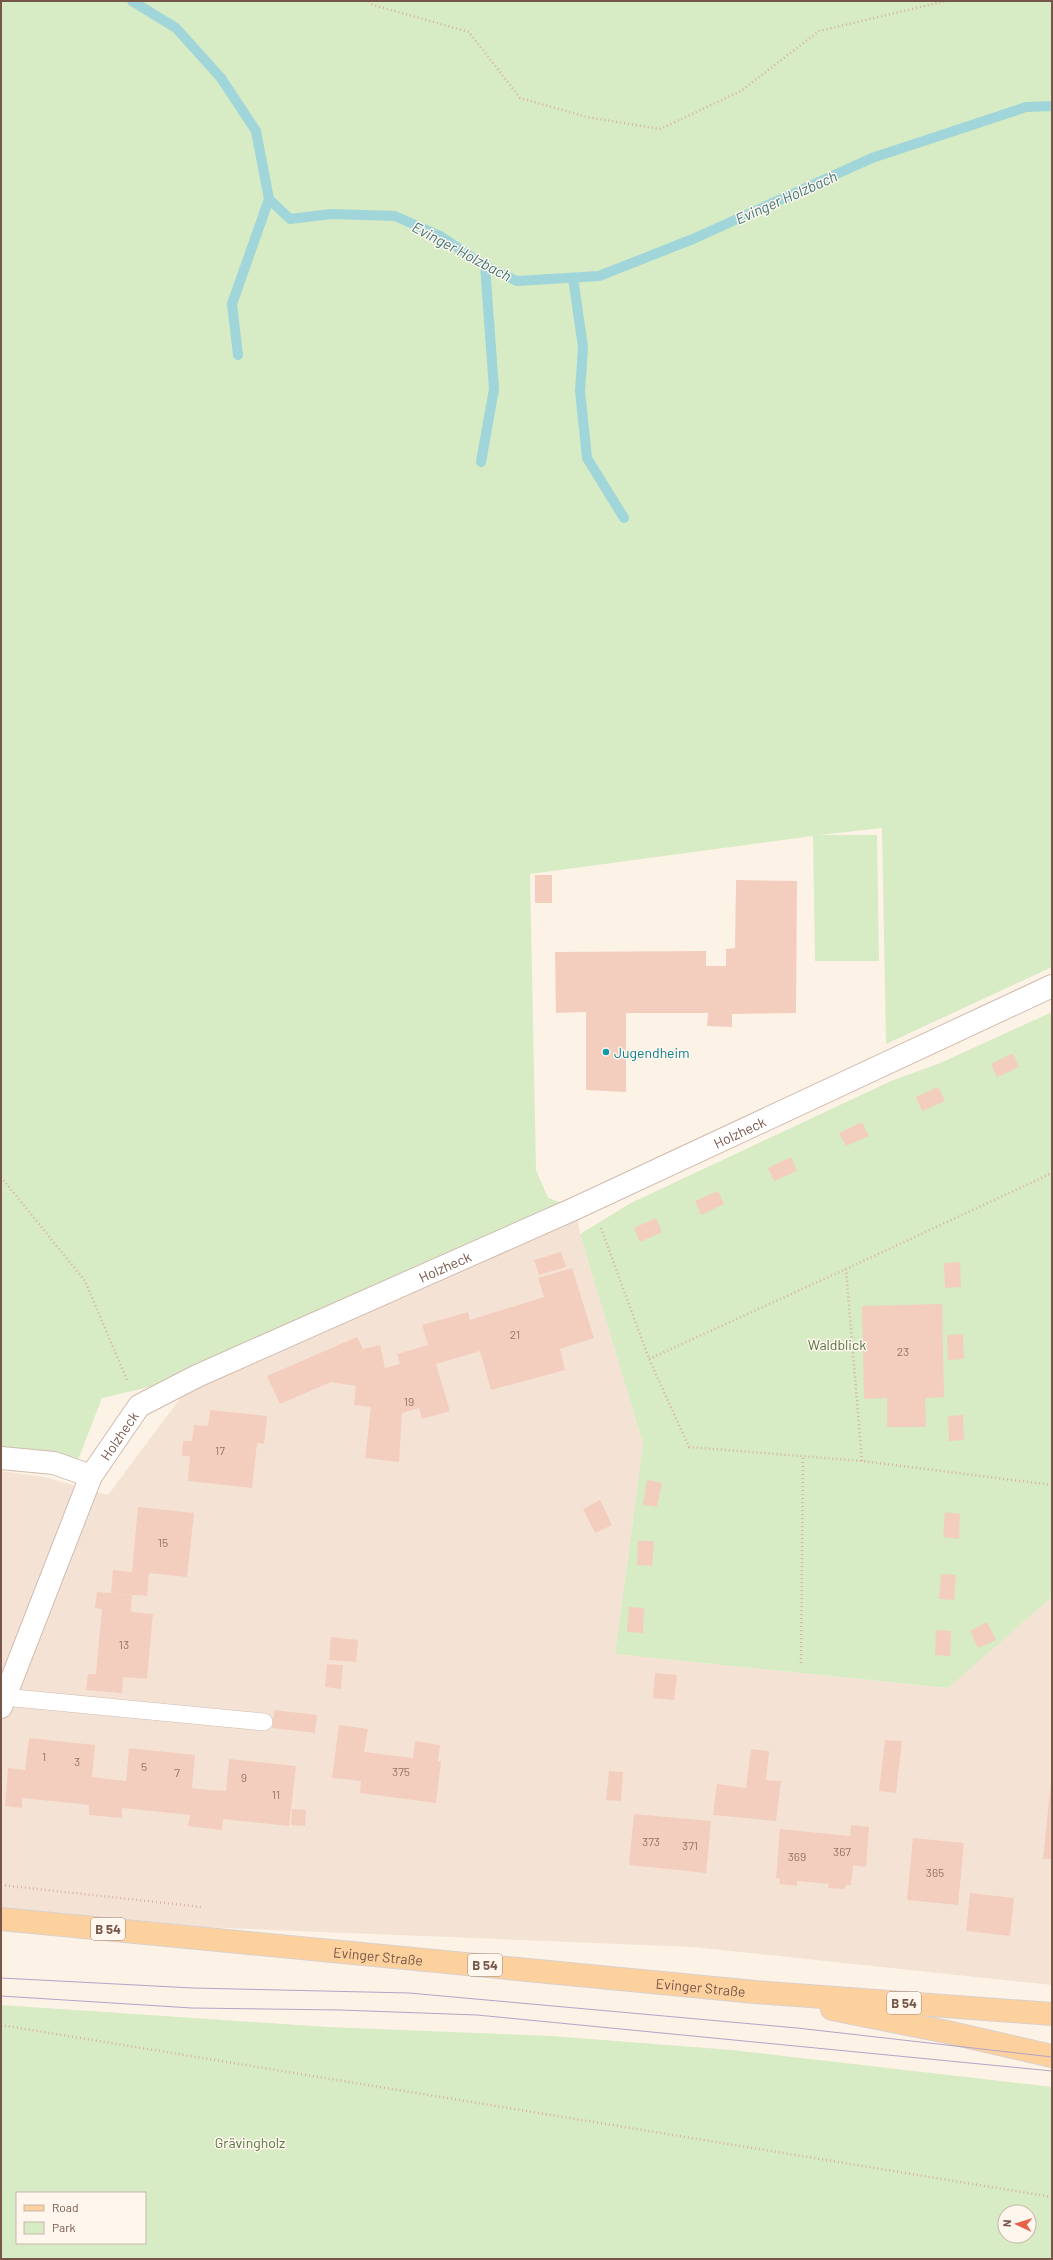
<svg xmlns="http://www.w3.org/2000/svg" width="1053" height="2260" viewBox="0 0 1053 2260" font-family="Barlow,sans-serif">
<rect width="100%" height="100%" fill="#fdf2e6"/>
<path fill="#f4e3d5" d="M576,1208L580,1234L643,1444L615,1654L947,1688L1052,1597V1985L693,1947L1,1919V1471L44,1477L108,1495L197,1376Z"/>
<path fill="#d7ebc4" fill-rule="evenodd" d="M1,1H1052V967L886,1044L882,828L819,835H877L879,961H815L813,836L530,874L536,1170L548,1198L576,1208L197,1376L102,1398L78,1460L1,1451Z
M1052,1012V1597L948,1688L615,1654L643,1444L580,1234L631,1203L891,1081L938,1064Z
M1,2005L327,2027L551,2036L732,2050L1052,2087V2259H1ZM17,2193H145V2243H17ZM1005,2212H1029V2236H1005Z"/>
<g fill="none" stroke-linecap="round" stroke-linejoin="round">
<path stroke="#a0d5d9" stroke-width="10" d="M132,1L176,28L221,78L256,131L269,199L290,219L331,214L395,216L440,236L485,266L517,281L599,276L693,239L872,158L1026,107L1052,106
M573,278L583,347L580,391L587,458L624,518
M238,355L232,304L269,199
M481,462L494,389L485,266"/>
</g>
<path fill="#f3cebe" d="M535,875H552V903H535Z
M736,880L797,881L796,1013L732,1014V1027L707,1026L708,1013H626V1092L586,1090V1012L556,1013L555,952L706,951V966H726V949L735,948Z
M1013,1053L1019,1067L997,1077L991,1064Z
M938,1087L945,1101L922,1111L916,1097Z
M862,1122L869,1136L846,1146L839,1133Z
M791,1157L797,1171L774,1181L768,1168Z
M718,1191L724,1204L701,1215L695,1201Z
M656,1218L662,1232L640,1242L634,1228Z
M561,1252L566,1267L539,1275L534,1260Z
M960,1262L961,1287L945,1288L944,1263Z
M572,1268L594,1338L560,1349L565,1370L491,1390L480,1351L436,1364L450,1411L422,1419L419,1408L402,1413L399,1462L365,1458L371,1407L354,1405L356,1386L331,1382L280,1404L267,1376L357,1337L363,1349L380,1345L385,1368L400,1364L397,1354L428,1345L422,1325L468,1312L470,1320L544,1297L538,1278Z
M942,1304L944,1397L925,1398L926,1427H887V1398L864,1399L862,1306Z
M963,1334L964,1359L948,1360L947,1335Z
M210,1410L267,1416L264,1444L257,1443L252,1488L188,1481L190,1456H182L183,1441H192L194,1425L208,1426Z
M963,1415L964,1440L949,1441L948,1416Z
M647,1480L662,1483L657,1507L643,1505Z
M600,1500L612,1525L595,1533L583,1509Z
M138,1507L194,1513L187,1577L149,1573L147,1596L111,1593L113,1570L132,1572Z
M945,1512L960,1514L959,1539L943,1537Z
M638,1541H654L652,1566L637,1565Z
M941,1574L956,1575L954,1600L939,1599Z
M97,1592L132,1595L131,1612L153,1614L147,1679L123,1677L122,1693L86,1690L88,1674H96L102,1609L95,1608Z
M629,1607L644,1608L643,1633L627,1632Z
M987,1622L996,1640L978,1648L970,1631Z
M936,1630L951,1631L950,1656L935,1655Z
M331,1637L358,1640L356,1662L329,1660Z
M327,1664L343,1665L341,1689L325,1687Z
M655,1673L677,1675L674,1700L653,1698Z
M274,1710L317,1715L315,1733L272,1728Z
M339,1725L368,1729L364,1752L413,1758L415,1741L440,1745L438,1761H441L436,1803L360,1793L361,1781L332,1778Z
M29,1738L95,1745L92,1777L126,1781L129,1748L195,1755L192,1788L209,1790L226,1791L229,1759L296,1766L289,1826L223,1819L222,1830L188,1826L190,1815L122,1808V1818L89,1815V1805L22,1798V1808L5,1806L8,1768L25,1770Z
M885,1740L902,1741L896,1793L879,1791Z
M751,1749L769,1751L766,1780L781,1781L776,1821L713,1815L717,1784L746,1788Z
M609,1771L623,1772L621,1801L606,1800Z
M1051,1781H1052V1859H1043Z
M292,1809L306,1810L305,1826L291,1825Z
M634,1814L711,1821L706,1873L629,1865Z
M851,1825L869,1827L866,1867L853,1865L851,1885H846L845,1889L828,1888L829,1884L797,1881V1886L779,1884L780,1879L776,1878L780,1829L850,1836Z
M913,1838L964,1843L958,1905L907,1900Z
M970,1893L1014,1898L1010,1936L966,1931Z"/>
<g fill="none" stroke-linecap="round" stroke-linejoin="round">
<defs>
<path id="lane" d="M4,1697L264,1722"/>
<g id="street">
<path d="M1,1458L54,1463L91,1476"/>
<path id="s1" d="M1,1707L91,1476L139,1406L197,1376L576,1208L1052,986"/>
</g>
<g id="primary">
<path id="s2" d="M1,1919L755,1992L1052,2014"/>
<path d="M832,2009L947,2032L1052,2056"/>
</g>
</defs>
<use href="#lane" stroke="#d1bbae" stroke-width="18"/>
<use href="#street" stroke="#d1bbae" stroke-width="24"/>
<use href="#primary" stroke="#d9d0cc" stroke-width="24"/>
<path stroke="#d8b1a0" stroke-width="2.5" stroke-dasharray="1 3" stroke-linecap="butt" d="M369,1L373,5L469,32L520,98L587,117L660,129L741,91L819,31L946,1
M1050,1L1052,2
M1,1177L85,1281L127,1380
M601,1228L649,1359L689,1447L862,1461L1052,1485
M649,1359L846,1269
M862,1461L846,1269L1052,1173
M801,1663L803,1457
M1,1885L202,1907
M1,2025L1052,2197"/>
<use href="#lane" stroke="#fff" stroke-width="17"/>
<use href="#street" stroke="#fff" stroke-width="22"/>
<use href="#primary" stroke="#fcd19e" stroke-width="22"/>
<path stroke="#b4a4c7" stroke-width="1" d="M1,1978L193,1988L409,1993L797,2028L1052,2057
M1,1996L192,2008L340,2010L477,2015L1052,2071"/>
</g>
<circle fill="#0f9aa8" stroke="#fff6ed" stroke-width="1.5" cx="606" cy="1052" r="4"/>
<g text-anchor="middle" dominant-baseline="central" stroke-width="3" stroke-linejoin="round" paint-order="stroke">
<g font-size="12" fill="#967467">
<text x="515" y="1334">21</text>
<text x="903" y="1351">23</text>
<text x="409" y="1401">19</text>
<text x="220" y="1450">17</text>
<text x="163" y="1542">15</text>
<text x="124" y="1644">13</text>
<text x="44" y="1756">1</text>
<text x="77" y="1761">3</text>
<text x="144" y="1766">5</text>
<text x="401" y="1771">375</text>
<text x="177" y="1772">7</text>
<text x="244" y="1777">9</text>
<text x="276" y="1794">11</text>
<text x="651" y="1841">373</text>
<text x="690" y="1845">371</text>
<text x="842" y="1851">367</text>
<text x="797" y="1856">369</text>
<text x="935" y="1872">365</text>
</g>
<g fill="#fff6ed" stroke="#a0867b" stroke-width="1">
<rect x="91" y="1918" width="34" height="22" rx="3"/>
<rect x="468" y="1954" width="34" height="22" rx="3"/>
<rect x="887" y="1992" width="34" height="22" rx="3"/>
</g>
<g font-size="13" font-weight="bold" fill="#77564a">
<text x="108" y="1929">B 54</text>
<text x="485" y="1965">B 54</text>
<text x="904" y="2003">B 54</text>
</g>
<g font-size="14" fill="#0d838f" stroke="#fff6ed" text-anchor="start">
<text x="614" y="1052">Jugendheim</text>
</g>
<g font-size="14" fill="#77564a" stroke="#fff6ed">
<text stroke="none"><textPath href="#s1" startOffset="993">Holzheck</textPath></text>
<text stroke="none"><textPath href="#s1" startOffset="669">Holzheck</textPath></text>
<text stroke="none"><textPath href="#s1" startOffset="297">Holzheck</textPath></text>
<text stroke="none"><textPath href="#s2" startOffset="379">Evinger Straße</textPath></text>
<text stroke="none"><textPath href="#s2" startOffset="703">Evinger Straße</textPath></text>
</g>
<g font-size="14" fill="#54773f" stroke="#fff6ed">
<text x="837" y="1344">Waldblick</text>
<text x="250" y="2142">Grävingholz</text>
</g>
<g font-size="15" font-style="italic" fill="#3d777c" stroke="#fff6ed">
<text transform="translate(786 197) rotate(-24)">Evinger Holzbach</text>
<text transform="translate(462 251) rotate(28)">Evinger Holzbach</text>
</g>
</g>
<rect width="1053" height="2260" fill="none" stroke="#77564a" stroke-width="4"/>
<rect x="16" y="2192" width="130" height="52" fill="#fff6ed" stroke="#c9b6ac"/>
<rect x="24" y="2205" width="20" height="6" fill="#fcd19e" stroke="#c9b6ac"/>
<text x="52" y="2212" font-size="12" fill="#77564a">Road</text>
<rect x="24" y="2222" width="20" height="12" fill="#d7ebc4" stroke="#c9b6ac"/>
<text x="52" y="2232" font-size="12" fill="#77564a">Park</text>
<g transform="translate(1017 2224) rotate(274)"><circle r="19" fill="#fff6ed" stroke="#c9b6ac"/>
<path d="M0-3L7 15L0 10L-7 15Z" fill="#e8604a"/>
<text y="-6" font-size="11" font-weight="bold" text-anchor="middle" fill="#77564a">N</text>
</g>
</svg>
